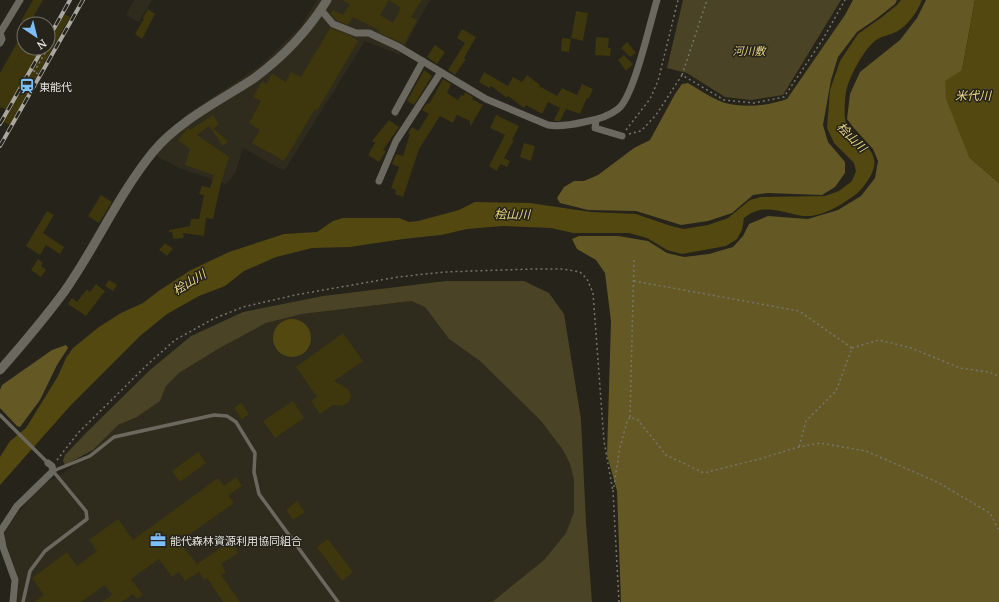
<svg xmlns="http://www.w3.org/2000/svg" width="999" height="602" viewBox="0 0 999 602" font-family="'Noto Serif','Noto Sans JP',serif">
<rect width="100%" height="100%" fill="#25231a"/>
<path fill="#2f2c1d" d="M134,0H152L139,22L126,15Z
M317,0H430L400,55L365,41L284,171L243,148L235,174L226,184L179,168L147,151L187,114L261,65L301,26Z
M410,301L425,307L449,339L480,361L541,421L563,450L570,464L574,480V512L566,533L544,560L492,602H17L19,581L5,540L6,530L17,514L41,486L65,472L93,450L118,425L137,417L160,401L166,386L179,373L218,349L266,323L302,314Z"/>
<path fill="#4a4325" d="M683,0H841L783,95L751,100L725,97L687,73L667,68Z
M446,281H524L549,293L564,314L581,419L586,522L592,602H492L544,560L566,533L574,512V480L570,464L563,450L541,421L480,361L449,339L425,307L411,301L302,314L266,323L218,349L179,373L166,386L160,401L137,417L118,425L93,450L65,465L63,461L65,455L86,433L150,370L191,336L243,312L323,296Z"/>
<path fill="#645924" d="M853,0H897L895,4L876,19L857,32L838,57L831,80L823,125L828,142L845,162V173L835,187L822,195L768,193L753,195L732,213L708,221L681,225L636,211L588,210L560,203L557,198L564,187L574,181H584L598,175L634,148L650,140L675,94L682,84L688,83C698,89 715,100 725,103C745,108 767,106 787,99L845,15Z
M926,0H975L962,70L969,157L999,183V602H621L617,491L607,455L611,321L605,273L596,260L577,249L572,239L579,236H618L648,241L667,253L684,257L709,254L733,247L743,236L749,224L768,216L808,219L838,210L861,196L875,178L878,161L873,149L853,127L847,119L850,94L860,72L900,40L917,18Z
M66,345L68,348L57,365L40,400L20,427L17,426L0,408V390L2,385L52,350Z"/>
<path fill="#534810" d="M901,0H922C917,13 908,25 896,32C890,35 882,36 876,40C864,49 849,77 846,92C845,99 843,119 847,125C858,143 885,151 870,177C865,185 860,192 852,197C840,206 825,214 811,216C792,217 772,204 754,212C750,213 747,216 744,218L742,230L737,239L726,246L682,254L667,250L647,238L629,233H573L551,228L503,226L467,229L441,235L403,239L350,247L312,248L276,257L244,271L225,286L199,296L167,314L140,336L71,405L0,485V457L10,441L26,428L58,376L66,358L73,348L99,327L121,313L143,303L160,290L191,270L229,252L284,234L317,232L333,221L343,218H399L409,222L418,221L459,210L475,202L530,203L591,212L636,214L671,226L684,229L708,225L728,218L750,200L761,197L825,196L839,191L852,181L856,171L854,163L834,143L827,128L830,90L840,61L858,34L882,17L897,5Z
M975,0H999V183L969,157L946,99L945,81L962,70Z
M273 338a19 19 0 1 1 38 0a19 19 0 1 1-38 0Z"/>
<path fill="#3e360c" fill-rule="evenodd" d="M33,0H43L29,24H26L21,21Z
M342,0H422L411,17L417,20L404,44L378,32L379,30L353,17L348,25L336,20L331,14L333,10L343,15L350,4ZM389,0L401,8L393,23L380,15Z
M148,9L155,14L142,39L135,34L144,19L143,18Z
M576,11L588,13L583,41L571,38Z
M64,14L70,17L10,125L3,122L9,111L0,107V73L18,41L24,45V48H30L41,54L45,48H48V42Z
M330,28L349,35L358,41L317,111L315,109L284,161L252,143L260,130L249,123L261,101L253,97L262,81L266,84L272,74L286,82L291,72L301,77Z
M462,29L476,37L464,58L466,59L455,75L448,70L465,43L457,38Z
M596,37L609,38L608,48H611L610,56L595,55Z
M562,38L571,39L569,52L561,51Z
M627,42L636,53L630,57L621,48Z
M435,45L445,52L437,64L427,57Z
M624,55L633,64L626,71L618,60Z
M424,70L432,76L414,105L407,101Z
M484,72L508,86L513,77L522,82L527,75L540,85L539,86L557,96L562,88L577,95L582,84L593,89L589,98H587L580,114L566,109L560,121H555L554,120L560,108L548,102L542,114L526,105L524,108L508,96L507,98L491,86L489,88L479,82Z
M443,79L451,84L447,93L458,100L461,95L464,96L465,92L473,97L472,99L483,105L470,127V121L457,115L453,123L440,116L419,149L403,197L395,194L396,190L391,188L399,167L392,164L396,154L403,156L410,134L408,133L412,127L418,131L429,114L422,110L427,103L429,104Z
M213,115L219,124L212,130L209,126L197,135L229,157L221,183L213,219L206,218L204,236L183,233L184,238L173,239L172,232H169V230L190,226L191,219H199L204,195L199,194L202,186L210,188L214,175L185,165L190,149L178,140L188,128L190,130Z
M496,115L519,126L512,140H514L504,158L510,161L507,167L500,164L497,171L489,166L505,135L490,128Z
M389,120L399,127L383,150L386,151L379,162L368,155L375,143L372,141Z
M214,129L228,141L223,146L212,130Z
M524,143L535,146L531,161L520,157Z
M101,195L112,202L99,223L88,216Z
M47,211L54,215L43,233L64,247L60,254L46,245L40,255L26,246Z
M165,243L173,249L167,256L159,250Z
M38,259L43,263L41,266L46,270L41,277L31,270Z
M109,280L117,285L113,291L105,286Z
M96,284L105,291L86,316L68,304L72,298L77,302L87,289L90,292Z
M343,333L363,361L334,381L348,389L351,395L349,402L343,406L333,405L320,414L311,401L317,397L296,367Z
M293,401L304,418L275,438L263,421Z
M241,403L249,414L242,419L234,408Z
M198,452L206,463L180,482L172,471Z
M236,477L242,486L228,495L234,503L179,542L197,564L231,541L238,553L221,564L226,572L221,575L240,602H223L207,578L204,580L199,572L185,581L179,572L172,577L159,559L131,579L143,595L137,599L133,594L122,602H102L112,595L105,585L81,602H35L44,595L32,578L67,552L77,566L97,551L89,540L118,519L133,540L218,478L224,486Z
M297,501L305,512L293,520L286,510Z
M328,539L353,572L342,581L317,547Z"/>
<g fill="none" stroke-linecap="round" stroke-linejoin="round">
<path stroke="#77766e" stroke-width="1.5" stroke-dasharray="2 3" stroke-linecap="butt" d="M29,48L27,52L31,54
M32,70L38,74
M34,72L48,48
M682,75L707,0
M626,130L650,99L658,81L678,0
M629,134L641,131L656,115L682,75L724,100L754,103L784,97L823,39L845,0
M634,281L799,311L852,348L836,391L806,421L799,447
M852,348L879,340L911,348L960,368L988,372L999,376
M630,417L634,259
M57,460L78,433L147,365L175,340L213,319L243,307L295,295L398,277L444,272L533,269H563L580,272L587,279L593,293L604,441L613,492
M619,602L613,492L620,447L627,422L630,417L638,420L666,455L704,473L763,458L795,448L820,443L866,451L939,483L990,513L999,530"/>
<path stroke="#6b695f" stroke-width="3.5" d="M0,415L48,463
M23,602L30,571L45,551L87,519L86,511L53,471L90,456L114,437L214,415L227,416L236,422L255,453L254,472L259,494L338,602"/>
<path stroke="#6b695f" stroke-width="7" d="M321,10L333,24L356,33H369L399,47L486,99L548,125C560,127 571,125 584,122C596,120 608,117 618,109C634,97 650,22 657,0
M0,33L20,0
M0,33L2,39L0,43
M395,112L423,61
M596,120L595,128L622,136
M379,181L396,141L441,72
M0,531L3,547L15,580L13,602
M0,532L17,506L53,471L52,466L48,463"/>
<path stroke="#6b695f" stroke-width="9" d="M0,370C22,345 44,319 64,292C96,247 118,195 153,152C177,122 221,100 253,79C282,58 308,31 327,0"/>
<defs>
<path id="rail" d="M48,39L70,0
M0,124L43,48
M0,146L83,0"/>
</defs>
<use href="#rail" stroke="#a9a7a0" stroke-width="4"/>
<use href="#rail" stroke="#25231a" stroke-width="2.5" stroke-dasharray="8" stroke-linecap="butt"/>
</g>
<defs>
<symbol id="station-bare" viewBox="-9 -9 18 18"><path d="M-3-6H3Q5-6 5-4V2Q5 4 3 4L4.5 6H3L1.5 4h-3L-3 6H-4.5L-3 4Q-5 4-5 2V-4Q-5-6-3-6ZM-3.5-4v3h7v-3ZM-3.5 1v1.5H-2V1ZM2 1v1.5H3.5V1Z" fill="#7dbef9" stroke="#25231a" stroke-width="2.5" paint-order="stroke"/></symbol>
<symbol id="office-bare" viewBox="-9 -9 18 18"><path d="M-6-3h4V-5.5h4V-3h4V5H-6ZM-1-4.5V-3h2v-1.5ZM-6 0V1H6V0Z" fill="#7dbef9" stroke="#25231a" stroke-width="2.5" paint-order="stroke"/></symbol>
</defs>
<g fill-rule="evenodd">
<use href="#station-bare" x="16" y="75" width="22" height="22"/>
<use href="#office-bare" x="147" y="529" width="22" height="22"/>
</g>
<g text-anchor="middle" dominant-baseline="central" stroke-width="3" stroke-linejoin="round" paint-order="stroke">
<g font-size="11" font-style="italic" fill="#e1cf7e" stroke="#25231a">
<text x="749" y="50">河川敷</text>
</g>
<g font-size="11" fill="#e3e2dc" stroke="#25231a" text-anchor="start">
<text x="39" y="86">東能代</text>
<text x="170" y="540">能代森林資源利用協同組合</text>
</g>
<g font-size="12" font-style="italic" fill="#e8d685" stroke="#25231a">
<text x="973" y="95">米代川</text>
<text transform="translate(852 137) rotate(45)">桧山川</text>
<text transform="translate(512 214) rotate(1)">桧山川</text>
<text transform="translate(189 282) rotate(-31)">桧山川</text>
</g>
</g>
<g transform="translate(36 36) rotate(145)"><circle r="19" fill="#25231a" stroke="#716f68"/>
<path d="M0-3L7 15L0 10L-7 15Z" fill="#7dbef9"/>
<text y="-6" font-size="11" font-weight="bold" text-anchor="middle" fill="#e3e2dc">N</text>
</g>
</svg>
